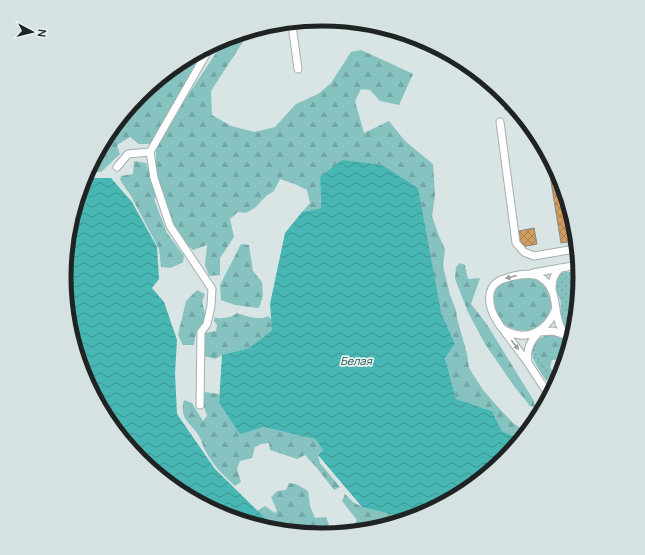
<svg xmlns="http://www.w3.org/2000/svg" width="645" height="555" viewBox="0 0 645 555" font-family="Manrope,sans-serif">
<defs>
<pattern id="grass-dots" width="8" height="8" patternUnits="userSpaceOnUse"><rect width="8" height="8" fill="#86c3c0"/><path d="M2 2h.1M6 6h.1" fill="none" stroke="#73a7a5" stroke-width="1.8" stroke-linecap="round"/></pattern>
<pattern id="forest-firs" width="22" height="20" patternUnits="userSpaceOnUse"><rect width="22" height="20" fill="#86c3c0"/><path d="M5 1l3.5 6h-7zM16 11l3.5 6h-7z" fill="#73a7a5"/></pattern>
<pattern id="water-waves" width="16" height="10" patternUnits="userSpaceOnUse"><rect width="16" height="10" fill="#48b7b4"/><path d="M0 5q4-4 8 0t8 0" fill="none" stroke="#3b9492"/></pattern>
<pattern id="building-cross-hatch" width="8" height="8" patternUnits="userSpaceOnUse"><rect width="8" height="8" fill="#d19e60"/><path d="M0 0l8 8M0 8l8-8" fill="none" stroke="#a9804f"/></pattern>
</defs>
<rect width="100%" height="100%" fill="#d9e4e4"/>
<path fill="url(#grass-dots)" d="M565,272C572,272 576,272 581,278L570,334L565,331L560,315L561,302L555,287V280L559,274Z
M545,336H557L568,341L565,358L552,360L550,367L559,380L553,389C542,373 517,348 545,336Z"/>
<path fill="url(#forest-firs)" d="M248,34L211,91L212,115L231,126L255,132L275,127L296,104L318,94L331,83L351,52L361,50L394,65L413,74L399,105L380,101L370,90L361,89L355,101L364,133L389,121L405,141L433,164L435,195L432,216L439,236L445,249L443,266L450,295L456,310L457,318L467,354L469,368L483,390L498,407L513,423L525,431L519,439L502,431L492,411L456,399L445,358L455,344L441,312L320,177L321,208L302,212L310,203L307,190L297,185L280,179L274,191L266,196L256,207L246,213L238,212L230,219L234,237L220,258V275L209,276L205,265L207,245L193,250L179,237L168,215L156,179V148L165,129L226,38Z
M218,43L172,107L152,144H139L130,137L117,145L120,154L101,172L89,171L140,95Z
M134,161L146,163L158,196L154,199L167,233L184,256L183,262L171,268L161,267L159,249L131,196L120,180L121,176L133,174Z
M241,244L249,245L253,271L262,282L263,296L259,308L235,305L221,300L220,285Z
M460,263L465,265L468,279L480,278L471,304L486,323L534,401L535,407L530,406L514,386L485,344L468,312L455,279L456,267Z
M528,277C531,277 535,277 537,278C563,289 552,337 518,330C513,329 508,327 504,324C494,314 488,293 502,283C509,278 519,278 528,277Z
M197,290L205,294L202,302L207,320C198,326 195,335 194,345H183L178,335L186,301Z
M237,313C247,316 258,321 268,316L272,320V330L249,348L222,355L215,359L204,356V333L216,331L217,325L214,321L215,317C221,320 233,317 237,313Z
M550,335L568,341L565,358L551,360L549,366C541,362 537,354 534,347L540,338Z
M204,392L219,394V403L240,433L263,427L315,439L323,450L318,455L320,463L340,487L334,490L317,468L305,455L297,459L270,450L269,443L261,444L255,447L252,458L240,461L237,469L241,482L235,486C223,475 212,464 205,450C203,446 202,442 200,438C193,424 178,420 184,400L192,403L203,421L207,416L204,407Z
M289,483L296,484L308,491L310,506L315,518L326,517L329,525L320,532L321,536L273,526L257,511L265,506L275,513L277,511L271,497L277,491L286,490Z
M345,494L353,502L362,507L409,519L351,530L357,520L342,501Z"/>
<path fill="url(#water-waves)" d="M342,160L382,165L418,188L441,312L455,344L445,358L456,399L492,411L502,431L519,439L505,460L421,516L409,519L362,507L318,455L323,450L315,439L263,427L240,434L219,403L222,355L249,348L272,330L270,304L285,233L302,212L321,208L320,177Z
M84,178H111L132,202L157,247L159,279L152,288L164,302L177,340L175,373L177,414L215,469L273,526L223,516L140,460L84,376L64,277Z"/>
<path fill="url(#building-cross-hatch)" stroke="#8d8781" d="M504,98H507L515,109L505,110Z
M547,157L557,171L558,180H562L567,207H562L564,215L568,214L575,247L569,248L568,242L561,243Z
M534,228L537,244L522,247L519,231Z"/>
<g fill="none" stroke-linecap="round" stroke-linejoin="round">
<defs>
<path id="minor" d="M292,25L298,69
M500,122L516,243L524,252L534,256L575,249
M117,167L128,154L150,152
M533,273L578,265
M552,291C552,281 553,276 560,268
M556,308C547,332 526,343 503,329C500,327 498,322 496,319C489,308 485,289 499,281C502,279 507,278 510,277C519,275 532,272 540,277C564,291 548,321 569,338
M502,328L528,363L549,395
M528,361C526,348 531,341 539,332L553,331L565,335
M200,405L201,332L207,324L211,306L212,289L170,226L154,178L150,152L209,49"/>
</defs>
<use href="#minor" stroke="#a5afaf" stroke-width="9"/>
<path stroke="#8d9696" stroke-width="1" stroke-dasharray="2 3" stroke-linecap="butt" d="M408,36L409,41L418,46L429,44
M535,354L555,385"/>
<use href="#minor" stroke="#fff" stroke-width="7"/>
</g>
<defs><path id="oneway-solid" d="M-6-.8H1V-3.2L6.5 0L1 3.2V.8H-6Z"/></defs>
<g fill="#9a9c9c">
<use href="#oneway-solid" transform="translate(511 277) rotate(165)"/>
<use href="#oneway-solid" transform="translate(515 345) rotate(52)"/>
</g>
<g text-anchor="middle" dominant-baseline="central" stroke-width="3.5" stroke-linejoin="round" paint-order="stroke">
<g font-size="11" font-style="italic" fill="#285857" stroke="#e6f1f1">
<text x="356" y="360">Белая</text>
</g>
</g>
<path d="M0 0H645V555H0ZM71 277a251 251 0 1 1 502 0a251 251 0 1 1-502 0Z" fill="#d6e1e1" fill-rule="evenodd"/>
<path fill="none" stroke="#1f2323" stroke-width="5" d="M71 277a251 251 0 1 1 502 0a251 251 0 1 1-502 0Z"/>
<g transform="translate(32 32) rotate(97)" stroke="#e6f1f1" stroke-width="3" paint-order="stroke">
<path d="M0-3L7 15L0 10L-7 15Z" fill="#1f2323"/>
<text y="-6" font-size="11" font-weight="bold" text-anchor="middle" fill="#1f2323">N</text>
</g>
</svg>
